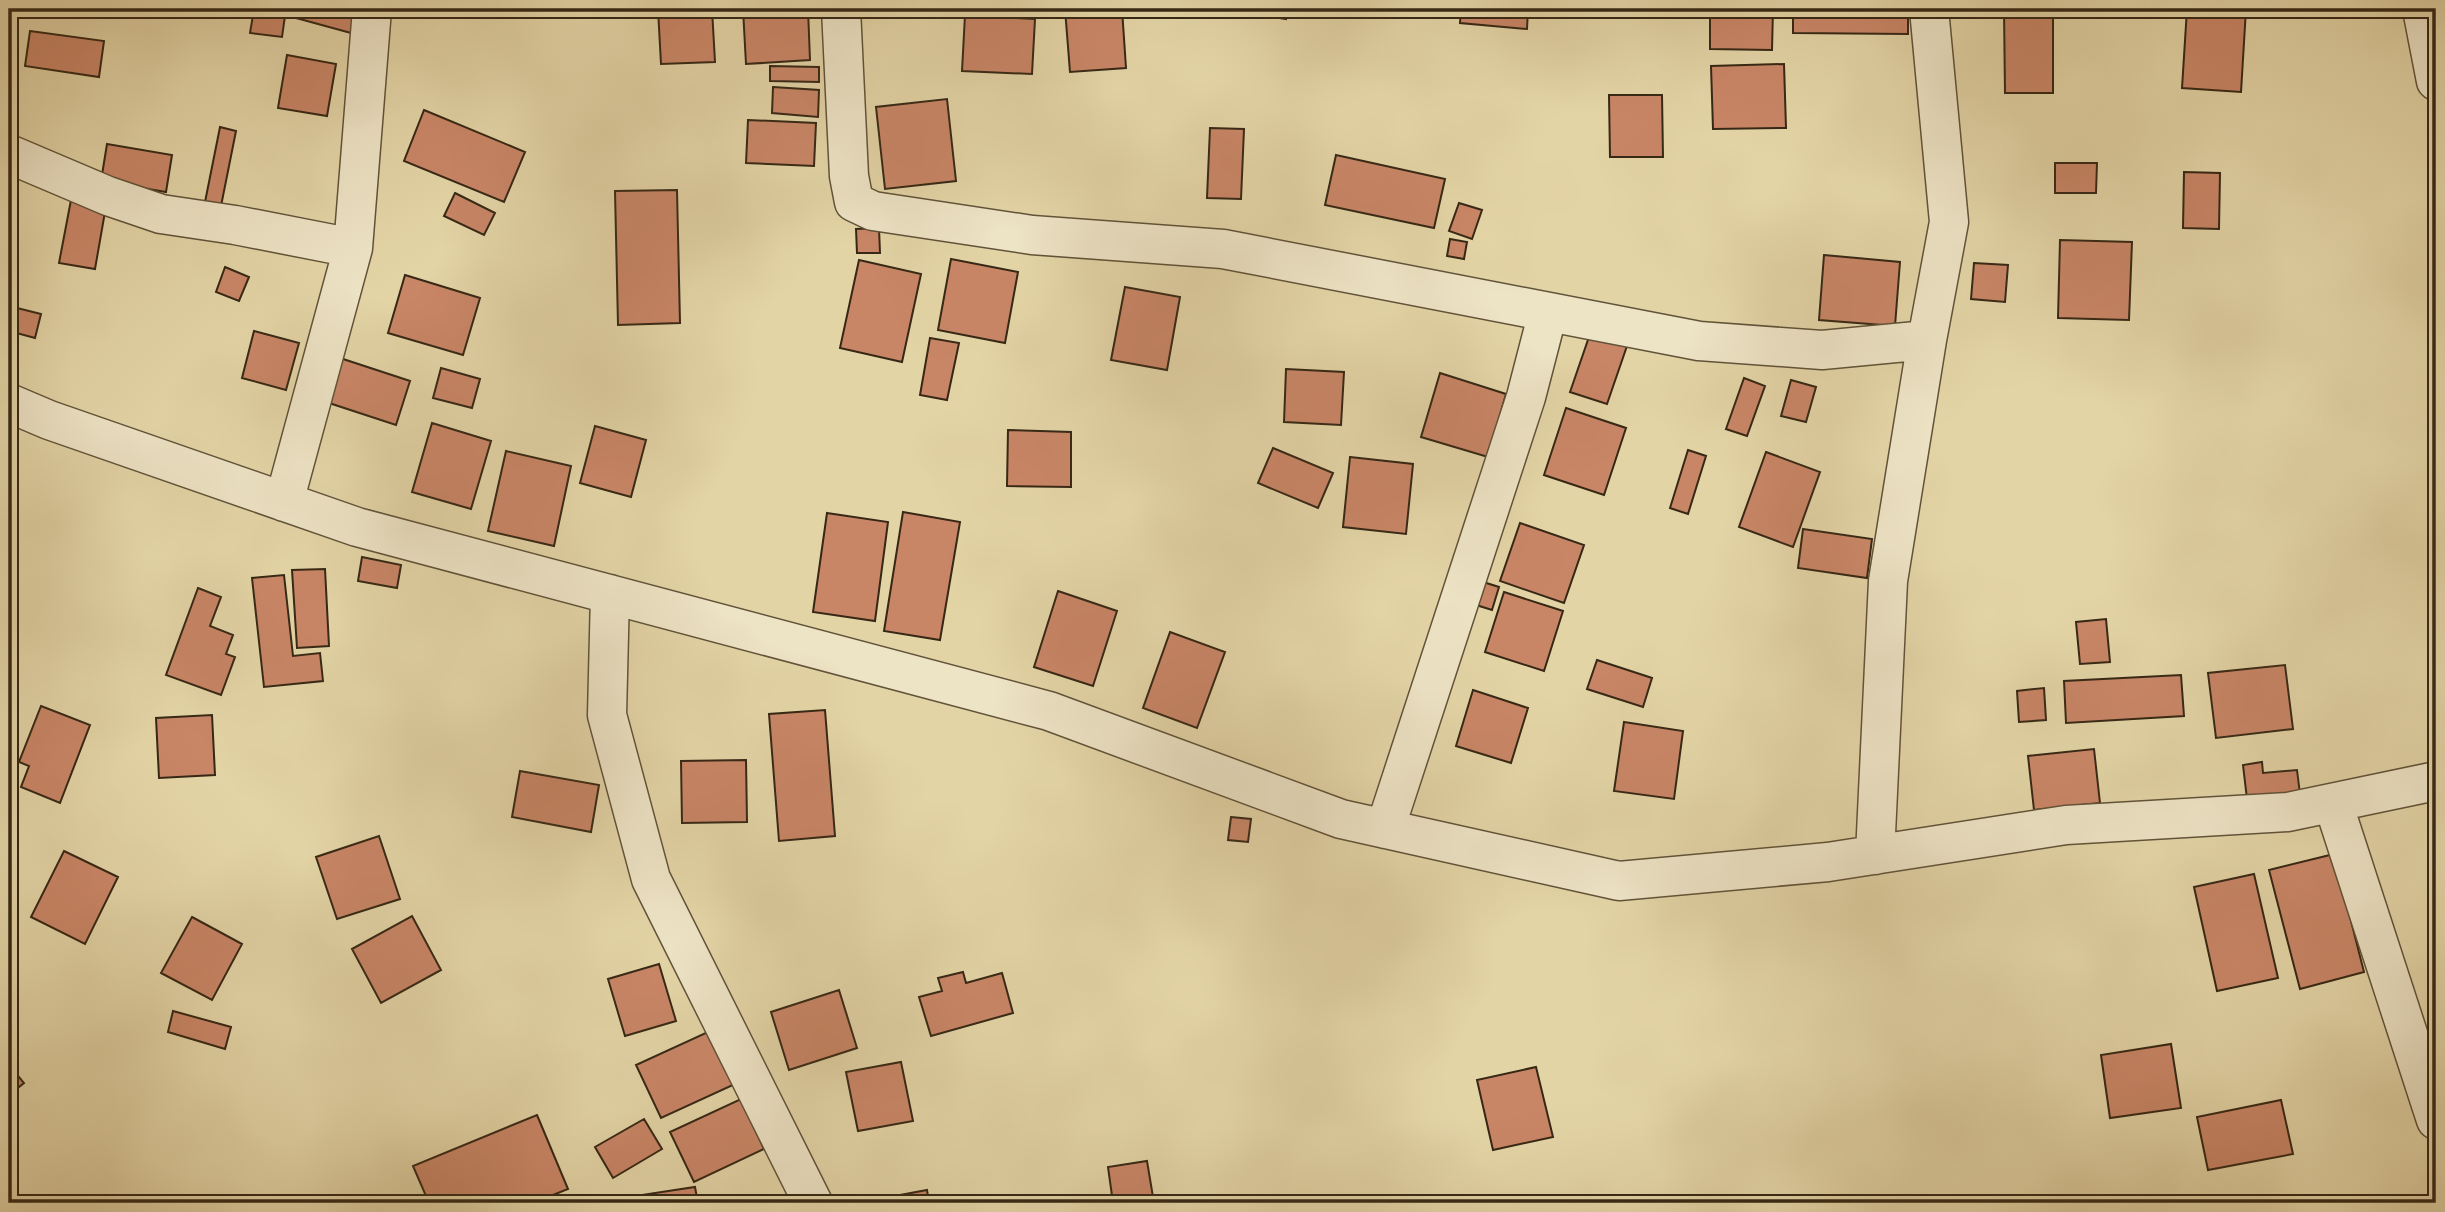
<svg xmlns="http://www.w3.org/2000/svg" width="2445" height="1212" viewBox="0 0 2445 1212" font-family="Alegreya,serif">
<rect width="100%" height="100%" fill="#e3d4a6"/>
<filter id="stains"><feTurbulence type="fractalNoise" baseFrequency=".00286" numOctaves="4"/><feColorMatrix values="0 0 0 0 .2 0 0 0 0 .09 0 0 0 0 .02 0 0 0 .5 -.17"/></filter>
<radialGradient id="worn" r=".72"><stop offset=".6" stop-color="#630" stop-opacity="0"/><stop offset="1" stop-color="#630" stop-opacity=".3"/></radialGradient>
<path fill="#c98667" stroke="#362815" stroke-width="2" d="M254,9H286L282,37L250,33Z
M298,9H358L351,33L296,18Z
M658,9H712L715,62L661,64Z
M743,9H808L810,60L746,64Z
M1065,9H1122L1126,68L1070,72Z
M1223,9H1287L1286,19Z
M1461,9H1528L1527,29L1460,23Z
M1710,9H1773L1772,50L1710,49Z
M1793,9H1908V34L1793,33Z
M2004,9H2053V93H2005Z
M2187,9H2246L2241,92L2182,88Z
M965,15L1035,19L1032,74L962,71Z
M30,31L104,41L99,77L25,66Z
M287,55L336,64L327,116L278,108Z
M1784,64L1786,128L1713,129L1711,66Z
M770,66L819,67V82L770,81Z
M773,87L819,90L818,117L772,113Z
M1609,95H1662L1663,157H1610Z
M947,99L956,181L885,189L876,107Z
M424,110L525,152L504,202L404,161Z
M748,120L816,123L814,166L746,163Z
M220,127L236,131L221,206L205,202Z
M1210,128L1244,129L1241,199L1207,198Z
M107,144L172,155L166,192L101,181Z
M1336,155L1445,179L1434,228L1325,205Z
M2055,163H2097L2096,193H2055Z
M2184,172L2220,173L2219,229L2183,228Z
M677,190L680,323L618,325L615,191Z
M455,193L495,213L484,235L444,216Z
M71,200L106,206L95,269L59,263Z
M1459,203L1482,210L1472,239L1449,231Z
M879,228L880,253H857L856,229Z
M1450,239L1467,242L1464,259L1447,256Z
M2060,240L2132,242L2129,320L2058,318Z
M1824,255L1900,262L1895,326L1819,320Z
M951,259L1018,272L1005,343L938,330Z
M859,260L921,274L902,362L840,348Z
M1974,263L2008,265L2005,302L1971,299Z
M225,267L249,277L239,301L216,292Z
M405,275L480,298L463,355L388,333Z
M1125,287L1180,297L1167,370L1111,360Z
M9,306L41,314L35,338L9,331Z
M254,331L299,343L286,390L242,378Z
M1590,334L1627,346L1607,404L1570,392Z
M930,338L959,343L947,400L920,395Z
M337,357L410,381L396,425L323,401Z
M441,368L480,379L472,408L433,398Z
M1286,369L1344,372L1341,425L1284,422Z
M1440,373L1506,394L1488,457L1421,437Z
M1744,378L1765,386L1747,436L1726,429Z
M1791,380L1816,387L1806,422L1781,416Z
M1566,408L1626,428L1604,495L1544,475Z
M432,423L491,441L471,509L412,492Z
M595,426L646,440L631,497L580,483Z
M1008,430L1071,432V487L1007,486Z
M1273,448L1333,473L1318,508L1258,483Z
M1688,450L1706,456L1688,514L1670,508Z
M506,451L571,466L554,546L488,531Z
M1766,452L1820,472L1793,547L1739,527Z
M1350,457L1413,464L1406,534L1343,527Z
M903,512L960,522L940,640L884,631Z
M827,513L888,522L875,621L813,612Z
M1520,523L1584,545L1564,603L1500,581Z
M1803,529L1872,539L1867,578L1798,568Z
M362,557L401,565L397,588L358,581Z
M325,569L329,646L297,648L292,570Z
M284,575L293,656L320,653L323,681L264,687L252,578Z
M1480,581L1499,587L1492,610L1473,604Z
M198,588L221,597L210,626L233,635L226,654L235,657L221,695L166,675Z
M1058,591L1117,611L1093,686L1034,667Z
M1504,592L1563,611L1544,671L1485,652Z
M2106,619L2110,662L2080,664L2076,622Z
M1170,632L1225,652L1197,728L1143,708Z
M1597,660L1652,678L1643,707L1587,689Z
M2285,665L2293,729L2216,738L2208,673Z
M2181,675L2184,716L2066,723L2064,681Z
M2044,688L2046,720L2019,722L2017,691Z
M1473,690L1528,708L1511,763L1456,746Z
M41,706L90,725L60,803L21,787L29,766L19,762Z
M825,710L835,836L779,841L769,714Z
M212,715L215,775L159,778L156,718Z
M1624,722L1683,731L1674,799L1614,791Z
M2094,749L2100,803L2034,810L2028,756Z
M746,760L747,822L682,823L681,761Z
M2262,762L2263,773L2297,770L2300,794L2247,799L2243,765Z
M520,771L599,785L591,832L512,817Z
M1231,817L1251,819L1248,842L1228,840Z
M379,836L400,899L337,919L316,857Z
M64,851L118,877L85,944L31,917Z
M2334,854L2364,972L2300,989L2269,870Z
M2254,874L2278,978L2217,991L2194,887Z
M412,916L441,970L381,1003L352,949Z
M192,917L242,944L212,1000L161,973Z
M659,964L676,1021L625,1036L608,979Z
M963,972L966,983L1002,973L1013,1013L931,1036L919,997L942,991L938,978Z
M839,990L857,1048L789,1070L771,1012Z
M173,1011L231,1027L225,1049L168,1032Z
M710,1031L735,1084L661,1118L636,1065Z
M2171,1044L2181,1108L2110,1118L2101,1055Z
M901,1062L913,1121L858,1131L846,1072Z
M9,1065L24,1083L9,1095Z
M1536,1067L1553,1137L1493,1150L1477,1080Z
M741,1099L764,1149L694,1182L670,1132Z
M2281,1100L2293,1154L2208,1170L2197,1117Z
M537,1115L568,1189L533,1203H429L413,1166Z
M644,1119L662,1149L613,1178L595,1147Z
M1147,1161L1154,1203H1113L1108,1167Z
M695,1187L698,1203H636L635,1196Z
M927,1190L929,1203H869L868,1201Z"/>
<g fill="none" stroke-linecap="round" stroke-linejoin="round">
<defs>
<path id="street" d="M841,9L849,176L854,202L873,211L1032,235L1223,249L1699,341L1822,350L1927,340
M2422,9L2436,81
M9,154L108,196L161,214L235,225L353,248
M9,403L49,420L357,527L1049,711L1341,819L1619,881L1828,862L2066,825L2288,812L2436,781
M284,502L353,248L372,9
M610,594L607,715L651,879L813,1203
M2333,803L2436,1120
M1385,829L1526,397L1548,312
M1875,855L1888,581L1927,340L1949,222L1929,9"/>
</defs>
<use href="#street" stroke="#615339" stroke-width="41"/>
<use href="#street" stroke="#ede3c5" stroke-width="38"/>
</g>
<rect width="2445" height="1212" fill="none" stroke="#e3d4a6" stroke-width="35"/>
<rect x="10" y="10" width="2424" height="1191" fill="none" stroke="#362815" stroke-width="3.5"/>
<rect x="18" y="18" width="2410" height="1177" fill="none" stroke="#362815" stroke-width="2"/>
<rect width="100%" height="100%" filter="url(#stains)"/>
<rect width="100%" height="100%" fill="url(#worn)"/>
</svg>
